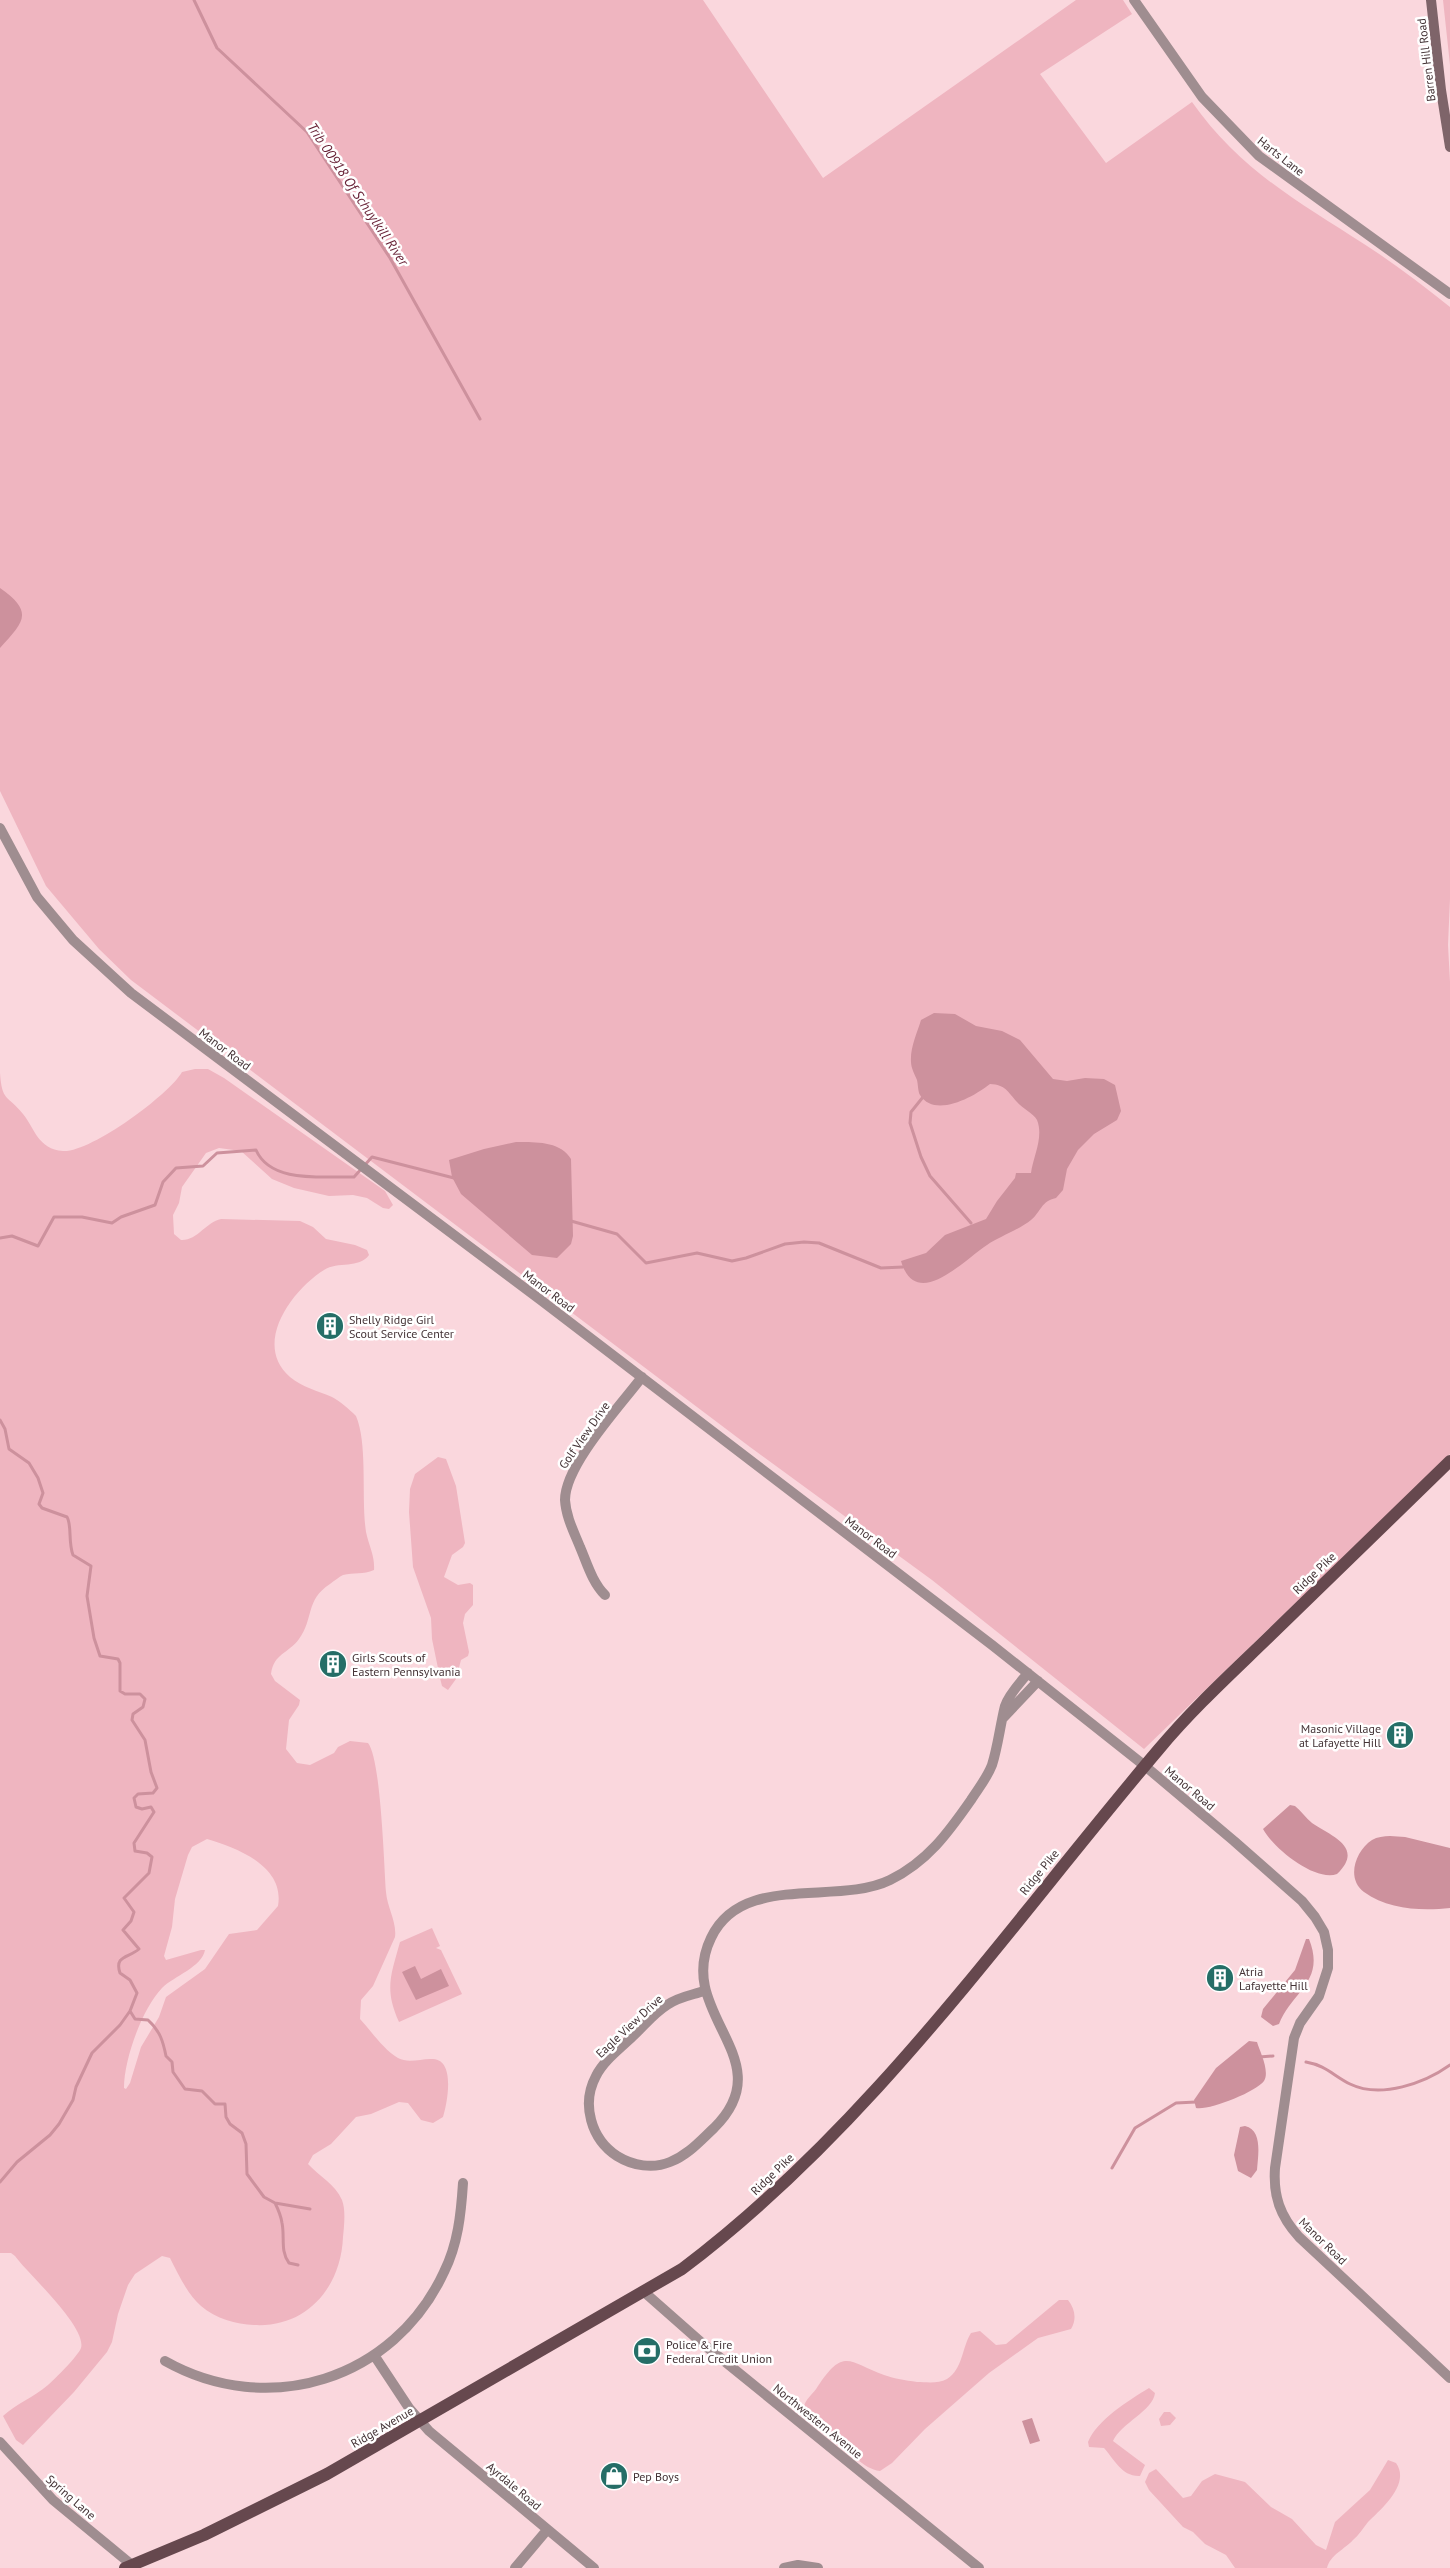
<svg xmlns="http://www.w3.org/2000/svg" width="1450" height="2568" viewBox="0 0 1450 2568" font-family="'PT Sans',sans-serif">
<rect width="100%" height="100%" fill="#fad7dd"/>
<path fill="#efb5c0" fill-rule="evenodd" d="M0,0H703L823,178L1076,0H1123L1132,14L1040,74L1106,163L1192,102C1239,169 1297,201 1364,244C1394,263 1422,285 1450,307V899L1448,945L1450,982V1454L1144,1749L932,1580L750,1447L131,980L99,949L46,886L0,791Z
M1443,0H1450V65Z
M195,1069H208L224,1078L385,1191L393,1205L389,1209L383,1208L367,1198L353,1195L329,1196L294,1188L272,1179L241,1151L219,1148L206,1153L182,1187L179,1203L173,1215L174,1234L181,1240C197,1241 206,1222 221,1219L300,1221L313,1227L326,1239L355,1245L367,1250L369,1255C359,1269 338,1261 324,1270C292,1290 252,1344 290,1377C302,1387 318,1391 332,1397C340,1401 349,1409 356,1416C368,1444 361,1499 366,1532C369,1546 375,1556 374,1570C363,1575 354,1572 343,1575C339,1577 334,1581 330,1584C305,1600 314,1619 299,1639C288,1654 274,1653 271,1674L275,1681L300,1700L299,1705L289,1720L286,1749L297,1763L310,1765L334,1753L338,1747L350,1741L368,1743C381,1759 384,1865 386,1892C387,1907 397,1922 395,1937L373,1986L361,2000L360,2019C372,2032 383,2049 398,2058C409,2064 422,2058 433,2059C456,2060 447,2104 443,2117L433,2123L421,2120L408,2103L399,2102L371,2114L356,2117L331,2144L313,2155L308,2164C319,2176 335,2184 342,2200C346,2210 344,2227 343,2237C341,2288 306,2328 254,2325C236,2324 216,2319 201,2306C188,2295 178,2274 170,2258L162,2256L135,2274L128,2285L118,2314L112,2342L107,2352L74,2392L23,2445L16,2440L3,2416C16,2404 34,2397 48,2385C55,2379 78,2356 81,2348C87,2327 28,2274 15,2256L11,2253H0V1073C2,1102 7,1094 23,1114C35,1129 38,1149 63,1151C90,1153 169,1095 182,1072ZM207,1839C237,1848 285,1866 278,1906L257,1930L229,1934L205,1969L166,1997L159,2017L141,2047L130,2083L126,2089L124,2088C124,2059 142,2009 162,1988C174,1976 202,1967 205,1950H201L166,1960L164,1956L172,1927L175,1899L188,1855L192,1847Z
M438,1457L446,1459L456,1486L465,1543L463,1547L452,1555L444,1577L458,1585L470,1583L473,1585V1605L465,1614L463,1623L469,1652L468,1656L461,1660L456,1679L448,1690L442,1686L440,1678L432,1639L431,1618L413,1567L409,1512L410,1489L415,1474Z
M432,1928L440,1946L436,1948L441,1950L462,1994L399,2022C384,1989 391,1975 400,1942Z
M1059,2300H1068C1075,2309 1077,2319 1071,2329L1038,2338L989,2373L925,2429L892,2463L880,2471C863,2469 850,2451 837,2441C826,2433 802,2424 804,2408C804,2399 814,2394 818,2386C844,2347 849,2362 884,2375C895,2379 905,2380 917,2382C926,2382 938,2384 947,2379C963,2369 962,2347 971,2333L980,2331L996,2345L1006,2344Z
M1149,2388L1155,2393C1153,2411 1121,2423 1113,2441L1145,2465L1140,2476C1122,2477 1114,2459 1104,2448L1089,2447L1088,2442C1098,2419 1128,2401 1149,2388Z
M1164,2412H1170L1176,2418L1170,2425L1161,2426L1159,2419Z
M1388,2460L1396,2463C1411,2484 1381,2509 1368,2522C1363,2528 1359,2535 1353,2540C1345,2549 1330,2555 1327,2568H1235L1226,2555L1205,2544L1193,2532L1183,2527L1149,2490L1145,2482L1149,2473L1156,2469L1183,2498L1191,2496L1202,2481L1215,2474L1245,2482L1271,2507L1292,2519L1316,2545L1326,2550L1335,2522L1370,2490Z"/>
<path fill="#cd919d" d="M0,588C36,613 22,623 0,648Z
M934,1013L955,1014L976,1026L1002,1031L1020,1040L1053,1079L1067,1081L1085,1078L1104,1079L1115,1085L1121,1111L1117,1120L1094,1134L1078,1150L1067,1169L1063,1190L1056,1198C1041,1201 1041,1212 1031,1220C1020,1229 999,1237 987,1245C964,1260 916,1312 901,1261L926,1253L945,1235L986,1219L997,1201L1015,1178L1016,1173H1031C1033,1157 1044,1137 1037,1120C1034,1114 1022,1108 1017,1102C1007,1091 1006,1085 990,1084C975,1096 935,1119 920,1095C918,1092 918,1084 917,1080C915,1075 911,1068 911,1062C910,1048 917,1033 921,1020Z
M516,1142C534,1142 561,1141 571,1159L573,1236L571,1244L557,1258L532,1255L461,1194L452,1177L449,1160L484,1149Z
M1290,1805L1295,1806C1301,1811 1306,1818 1312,1823C1331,1836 1365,1847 1337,1874C1315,1882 1273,1848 1263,1829Z
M1390,1836L1405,1837L1450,1848V1908C1423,1911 1388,1910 1364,1892C1346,1879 1355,1851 1372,1840C1377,1837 1384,1836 1390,1836Z
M1306,1939H1309C1326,1982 1292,1991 1279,2024L1273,2026L1261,2017L1263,2009L1295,1970Z
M415,1966L421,1979L441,1969L449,1986L416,2000L402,1972Z
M1249,2041L1257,2042C1260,2052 1270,2071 1264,2081C1256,2092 1208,2111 1196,2108L1194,2100L1216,2068Z
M1245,2126C1263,2130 1258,2156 1257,2170L1251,2178L1238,2171L1234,2155L1240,2127Z
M1032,2418L1040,2441L1030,2444L1022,2421Z"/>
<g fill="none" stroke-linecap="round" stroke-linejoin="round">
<path stroke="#cd919d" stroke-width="3" d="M194,0L217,48L307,132L390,258L480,419
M923,1097L911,1112L910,1123L921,1157L930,1176L971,1223
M571,1221L617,1234L646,1263L697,1253L732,1261L746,1258L785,1244L804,1242L819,1243L881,1268L903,1267
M0,1238L12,1236L38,1246L54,1217H82L112,1223L121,1217L155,1205L163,1182L176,1168L203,1166L217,1153L256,1150C271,1184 323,1176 354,1177L372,1157L454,1178
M0,1420L5,1429L9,1449L29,1463L38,1478L43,1493L39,1504L42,1508L67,1517C72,1525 68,1542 73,1555L91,1566L87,1596L94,1638L100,1656L118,1659L120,1663V1691L125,1694H140L145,1699L143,1707L133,1714L132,1720L145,1740L151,1772L157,1788L153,1793L138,1794L134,1798L136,1807L142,1809L151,1807L154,1812L134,1843L135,1851L147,1853L152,1857L149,1873L124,1898L134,1912L131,1921L123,1930L139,1949C129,1958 114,1955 120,1973L130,1980L137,1993L130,2011L135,2019L148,2020C160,2031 163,2041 166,2056L172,2062L173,2072L185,2089L202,2091L215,2104H225L226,2117L230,2124L242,2133L246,2144L247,2174L264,2197L275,2203C278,2209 281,2216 282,2223C285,2237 280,2251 289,2263L298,2265
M1259,2057L1273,2056
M1306,2062C1325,2065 1334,2076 1350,2084C1381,2099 1425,2083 1450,2065
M1112,2168L1135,2128L1176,2103L1196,2102
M0,2182L17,2162L50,2135L59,2124L73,2100L76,2087L92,2053L120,2025L130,2011
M275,2203L310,2209"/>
<path stroke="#9f8d90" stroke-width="10" d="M1134,0L1202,97L1259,156L1450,294
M0,828L37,897L73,940L131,993L542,1301L992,1645L1145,1766L1234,1841L1302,1901L1315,1917L1324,1932L1328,1950V1968L1319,1996L1300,2023L1294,2038L1275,2168C1273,2196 1280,2216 1299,2237L1450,2378
M605,1595C592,1582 587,1563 580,1547C574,1532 566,1517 565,1500C565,1465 620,1406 642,1377
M1003,1718L1038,1681
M704,1991C692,1995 678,1997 667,2005C654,2013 644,2026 633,2036C621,2048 604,2060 596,2076C581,2104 591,2139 617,2156C633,2166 653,2169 670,2162C688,2155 700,2141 714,2128C784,2059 674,2014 711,1938C742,1872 837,1906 890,1880C927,1862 948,1833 971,1800C978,1789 987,1778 992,1765C998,1746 1000,1726 1005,1706C1009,1694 1020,1683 1028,1673
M643,2291L702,2343L979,2568
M374,2355L409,2408L429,2431L594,2568
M165,2361C268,2419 394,2380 444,2272C458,2244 461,2214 463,2183
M0,2442L53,2500L132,2565
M515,2568L547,2530
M784,2568L798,2565L818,2568"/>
<path stroke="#7e6469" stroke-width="10" d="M1431,0L1441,90L1450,147"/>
<path stroke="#66484e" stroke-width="12" d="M125,2568L204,2535L327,2474L682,2269C872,2126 1007,1928 1159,1749C1194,1707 1234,1671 1273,1633C1332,1575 1391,1518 1450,1461"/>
</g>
<defs>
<symbol id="building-disc" viewBox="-11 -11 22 22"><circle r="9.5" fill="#256e67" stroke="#fff"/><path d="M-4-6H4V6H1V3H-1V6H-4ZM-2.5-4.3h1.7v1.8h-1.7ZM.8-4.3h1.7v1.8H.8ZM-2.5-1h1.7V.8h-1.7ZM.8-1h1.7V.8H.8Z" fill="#fff"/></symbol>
<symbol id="bank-disc" viewBox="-11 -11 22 22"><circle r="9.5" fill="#256e67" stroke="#fff"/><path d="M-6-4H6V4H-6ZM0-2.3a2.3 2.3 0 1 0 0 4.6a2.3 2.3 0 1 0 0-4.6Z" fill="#fff"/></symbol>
<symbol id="shop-disc" viewBox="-11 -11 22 22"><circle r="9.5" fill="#256e67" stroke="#fff"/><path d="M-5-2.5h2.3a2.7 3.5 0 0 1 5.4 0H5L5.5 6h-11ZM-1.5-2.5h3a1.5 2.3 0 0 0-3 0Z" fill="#fff"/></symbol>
</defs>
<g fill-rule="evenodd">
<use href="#building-disc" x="314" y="1310" width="32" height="32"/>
<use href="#building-disc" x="317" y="1648" width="32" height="32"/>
<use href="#building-disc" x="1384" y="1719" width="32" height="32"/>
<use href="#building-disc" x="1204" y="1962" width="32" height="32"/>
<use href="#bank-disc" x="631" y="2335" width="32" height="32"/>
<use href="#shop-disc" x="598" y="2460" width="32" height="32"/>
</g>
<g text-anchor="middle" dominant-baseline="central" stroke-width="5" stroke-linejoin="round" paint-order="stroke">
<g font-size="12" fill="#443336" stroke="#fff">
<text transform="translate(1426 60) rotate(-97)">Barren Hill Road</text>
<text transform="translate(1281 156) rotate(38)">Harts Lane</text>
<text transform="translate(225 1049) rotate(37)">Manor Road</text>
<text transform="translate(549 1291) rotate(37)">Manor Road</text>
<text transform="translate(584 1435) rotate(-55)">Golf View Drive</text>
<text transform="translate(871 1537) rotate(37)">Manor Road</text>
<text transform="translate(1314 1573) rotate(-44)">Ridge Pike</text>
<text transform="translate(1190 1788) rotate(40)">Manor Road</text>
<text transform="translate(1039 1872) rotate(-51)">Ridge Pike</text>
<text transform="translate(629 2026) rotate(-43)">Eagle View Drive</text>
<text transform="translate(772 2174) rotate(-44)">Ridge Pike</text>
<text transform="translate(1323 2241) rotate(44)">Manor Road</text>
<text transform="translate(818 2421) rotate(39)">Northwestern Avenue</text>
<text transform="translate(382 2427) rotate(-30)">Ridge Avenue</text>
<text transform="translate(514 2486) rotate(40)">Ayrdale Road</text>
<text transform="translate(71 2497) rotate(41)">Spring Lane</text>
</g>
<g font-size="12" fill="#443336" stroke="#fff" text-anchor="start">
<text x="349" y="1319">Shelly Ridge Girl<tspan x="349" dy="14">Scout Service Center</tspan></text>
<text x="352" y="1657">Girls Scouts of<tspan x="352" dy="14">Eastern Pennsylvania</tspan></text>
<text x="1381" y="1728" text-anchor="end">Masonic Village<tspan x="1381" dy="14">at Lafayette Hill</tspan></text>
<text x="1239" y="1971">Atria<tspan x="1239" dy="14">Lafayette Hill</tspan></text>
<text x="666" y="2344">Police &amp; Fire<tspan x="666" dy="14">Federal Credit Union</tspan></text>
<text x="633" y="2476">Pep Boys</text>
</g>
<g font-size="14" font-style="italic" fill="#661f34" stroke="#fff">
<text transform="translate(358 194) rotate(56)">Trib 00918 Of Schuylkill River</text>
</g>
</g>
</svg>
